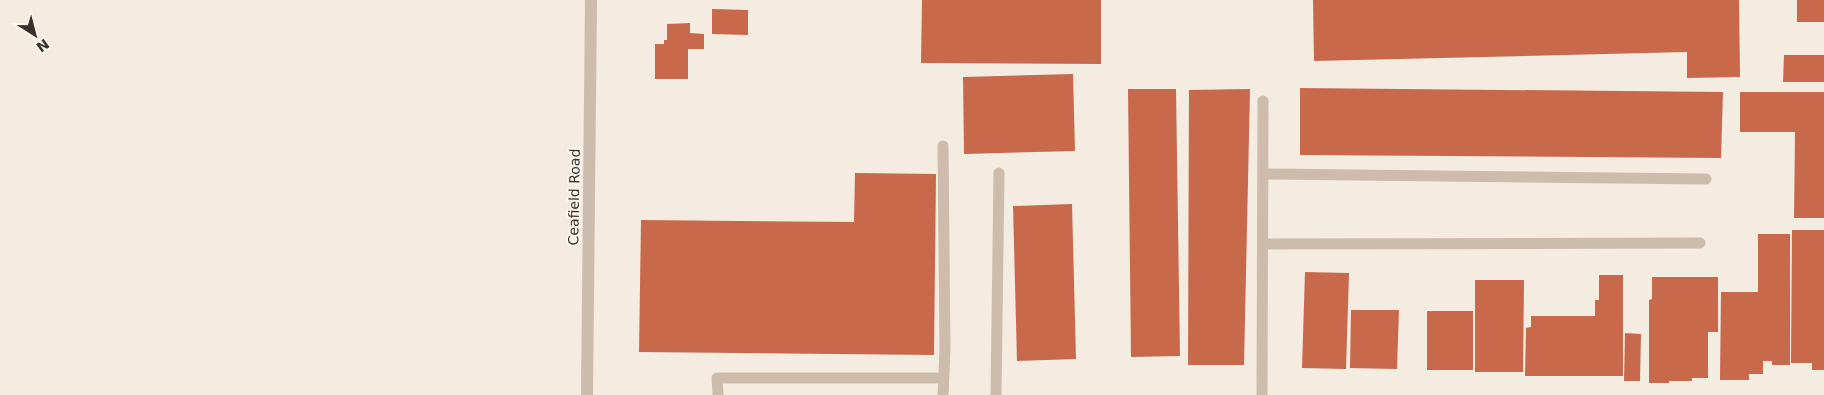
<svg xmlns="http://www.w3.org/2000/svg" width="1824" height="395" viewBox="0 0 1824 395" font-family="'DejaVu Sans',sans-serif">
<rect width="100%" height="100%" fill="#f4ebe1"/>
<path fill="#c8694b" d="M922,0H1101V64L921,63Z
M1313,0H1739L1740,77L1687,78V52L1314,61Z
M1797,0H1824V22H1797Z
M712,9L748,10V35L712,34Z
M690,23V33L704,34V49H688V79H655V44H664V40H667V24Z
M1784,55H1824V82H1783Z
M1073,74L1075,151L964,154L963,77Z
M1300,88L1723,92L1721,158L1300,155Z
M1128,89H1176L1180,356L1131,357Z
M1250,89L1244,365H1188L1189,90Z
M1740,92H1824V218H1794L1795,132H1740Z
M855,173L936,174L934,355L639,352L641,220L854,222Z
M1072,204L1076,359L1017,361L1013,206Z
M1792,230H1824V370H1812V363H1791Z
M1758,234H1790V365H1772V361H1763V374H1749V380H1720L1721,292H1758Z
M1305,272L1349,273L1346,369L1302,368Z
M1599,275H1623V376H1525L1526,328L1531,327V316H1595V300H1599Z
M1652,277H1718V332H1708V378H1692V381H1669V383H1649V300L1652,299Z
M1475,280H1524L1523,372H1475Z
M1351,310H1399L1397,369L1350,368Z
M1427,311H1473V370H1427Z
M1625,333L1641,334L1640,381H1624Z"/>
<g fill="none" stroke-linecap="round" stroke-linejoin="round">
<path stroke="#cdbbac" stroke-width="11" d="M1263,174L1706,179
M1263,244L1700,243
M718,395L717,378H943
M943,395L945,350L943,146
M996,395L999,173
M1262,395L1263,101"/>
<path stroke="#cdbbac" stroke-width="12" d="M587,395L591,0"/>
</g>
<g text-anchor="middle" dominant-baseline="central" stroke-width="4.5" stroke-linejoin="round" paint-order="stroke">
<g font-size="14" fill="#3b302b" stroke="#fbf5ee">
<text transform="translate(574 197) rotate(-89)">Ceafield Road</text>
</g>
</g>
<g transform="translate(35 35) rotate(144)" stroke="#fbf5ee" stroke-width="4" paint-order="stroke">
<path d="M0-4L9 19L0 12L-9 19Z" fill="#3b302b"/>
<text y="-8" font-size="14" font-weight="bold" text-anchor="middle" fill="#3b302b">N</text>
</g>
</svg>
